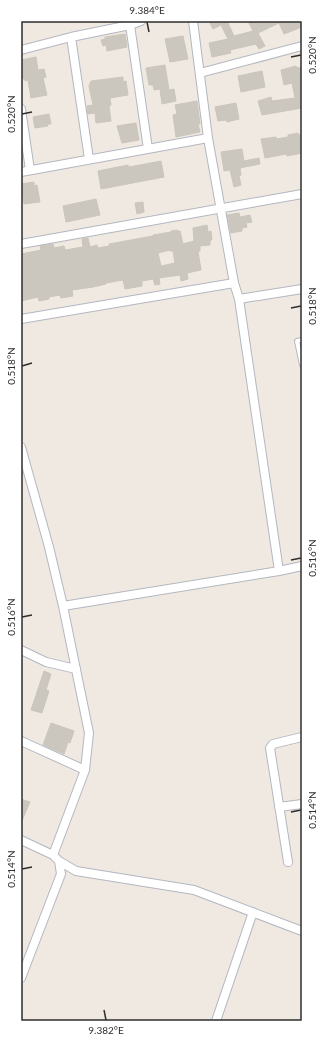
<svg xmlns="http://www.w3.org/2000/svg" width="323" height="1042" viewBox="0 0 323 1042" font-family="Lato,sans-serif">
<rect width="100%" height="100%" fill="#efe9e1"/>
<path fill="#cbc7bf" stroke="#cbc5ba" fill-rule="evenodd" d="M209,21H231L228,23L234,36L253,31L248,21H302V27L284,34L279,23L258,33L265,46L259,49L256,44L230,50L231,53L212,57L209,43L228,39L221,25L213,29Z
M125,34L127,47L107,51L106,45L103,46L101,40L105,39V37Z
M183,36L188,59L170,62L165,39Z
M36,57L38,70L44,69L46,77L43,78L47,95L31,98L28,80L25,81V79H23L21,68L23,67L21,60Z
M165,65L169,90L174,89L176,101L162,104L160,89L154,90L153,85H149L146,68Z
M296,66L297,68L302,67V87H300L302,96V108L262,115L258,101L271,97L272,101L295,98L292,83L284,85L281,70Z
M262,71L265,87L241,92L238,76Z
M123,77V82L126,81L128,95L110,98L111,105L109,106L111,121L96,123L95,113L88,114L87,106L93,105L89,86L91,81Z
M197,101L200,124H198L200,132L176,137L173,115L177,114L175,105Z
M236,103L239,119L227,122L226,120L218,121L215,107Z
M49,114L51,124H47L48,126L35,128L33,117Z
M136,123L139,140L122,143L117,126Z
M298,133V135L302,134V153L287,156L286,154L265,158L261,139L276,137L277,139L288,137V135Z
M242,149L244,161L259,158L260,164L240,168L241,175L239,176L241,185L234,187L230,170L224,171L221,152Z
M161,161L164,177L101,189L98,171L128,165L129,167Z
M34,182V186L37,185L40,202L24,204L21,184Z
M96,199L100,215L66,222L63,206Z
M143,202L144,212L137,214L135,203Z
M239,213L240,217L250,215L252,222L246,223L247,227L242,228V231L231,233L227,215Z
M207,225L208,232L211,231L212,240H210V245L200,246V251H198L201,270L187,273L188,279L181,281L180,275L159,278L160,284L155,285L153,279L142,281V286L125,289L123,280L106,283V284L93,287L72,290L73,296L61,298L60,295L49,297V299L39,301L38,297L21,301V254L41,250L40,246L53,244L54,248L64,246L65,250L83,247L82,239L88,238L90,247L97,245L98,248L109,246V244L153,236V235L171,232V231L177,230L178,231H180L183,244L194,241L193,228ZM170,250V251H173L175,263L161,266L158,253Z
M44,671L51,674L46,690L49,691L42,713L31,710Z
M51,723L74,731L70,743L68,742L64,754L43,745Z
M21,799L30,802L21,823Z"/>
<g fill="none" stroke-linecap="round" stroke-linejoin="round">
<defs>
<path id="lane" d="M302,340L297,341L302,365"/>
<path id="street" d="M193,21L208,138L234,283L239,299L302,289
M130,25L148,149
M71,37L89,159
M21,50L71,37L130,25L141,21
M200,73L302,46
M21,109L30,170
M21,172L208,138
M21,244L302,194
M239,299L279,571
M21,319L234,283
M21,447L49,547L63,606L89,733L85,770L53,855L59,861L61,874L21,978
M63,606L279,571L302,566
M21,650L46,662L76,669
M21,741L85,770
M279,807L302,804
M21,840L53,855
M59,861L76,871L194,890L302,931
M288,862L270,748L273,744L302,737
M216,1021L253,912"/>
</defs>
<use href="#lane" stroke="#b4b7c1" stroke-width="6"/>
<use href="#street" stroke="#b4b7c1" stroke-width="10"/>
<use href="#lane" stroke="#fff" stroke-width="4"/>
<use href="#street" stroke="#fff" stroke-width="8"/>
</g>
<path fill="none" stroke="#2e2e2e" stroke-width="1.5" d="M147,22L149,32M291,57L301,55M22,114L32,112M291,308L301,306M22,366L32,363M291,560L301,558M22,617L32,615M291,812L301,810M22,869L32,867M104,1010L106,1020"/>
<rect width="323" height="1042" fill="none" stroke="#ffffff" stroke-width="44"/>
<rect x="22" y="22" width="279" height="998" fill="none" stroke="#2e2e2e" stroke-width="1.5"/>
<g font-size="10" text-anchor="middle" fill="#2e2e2e">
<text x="147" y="14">9.384°E</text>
<text transform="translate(312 55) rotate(-90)" y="4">0.520°N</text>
<text transform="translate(11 114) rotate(-90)" y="4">0.520°N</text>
<text transform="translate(312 306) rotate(-90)" y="4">0.518°N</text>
<text transform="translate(11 366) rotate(-90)" y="4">0.518°N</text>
<text transform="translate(312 558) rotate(-90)" y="4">0.516°N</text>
<text transform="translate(11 617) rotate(-90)" y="4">0.516°N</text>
<text transform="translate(312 810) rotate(-90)" y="4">0.514°N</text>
<text transform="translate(11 869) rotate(-90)" y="4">0.514°N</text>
<text x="106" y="1034">9.382°E</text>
</g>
</svg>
